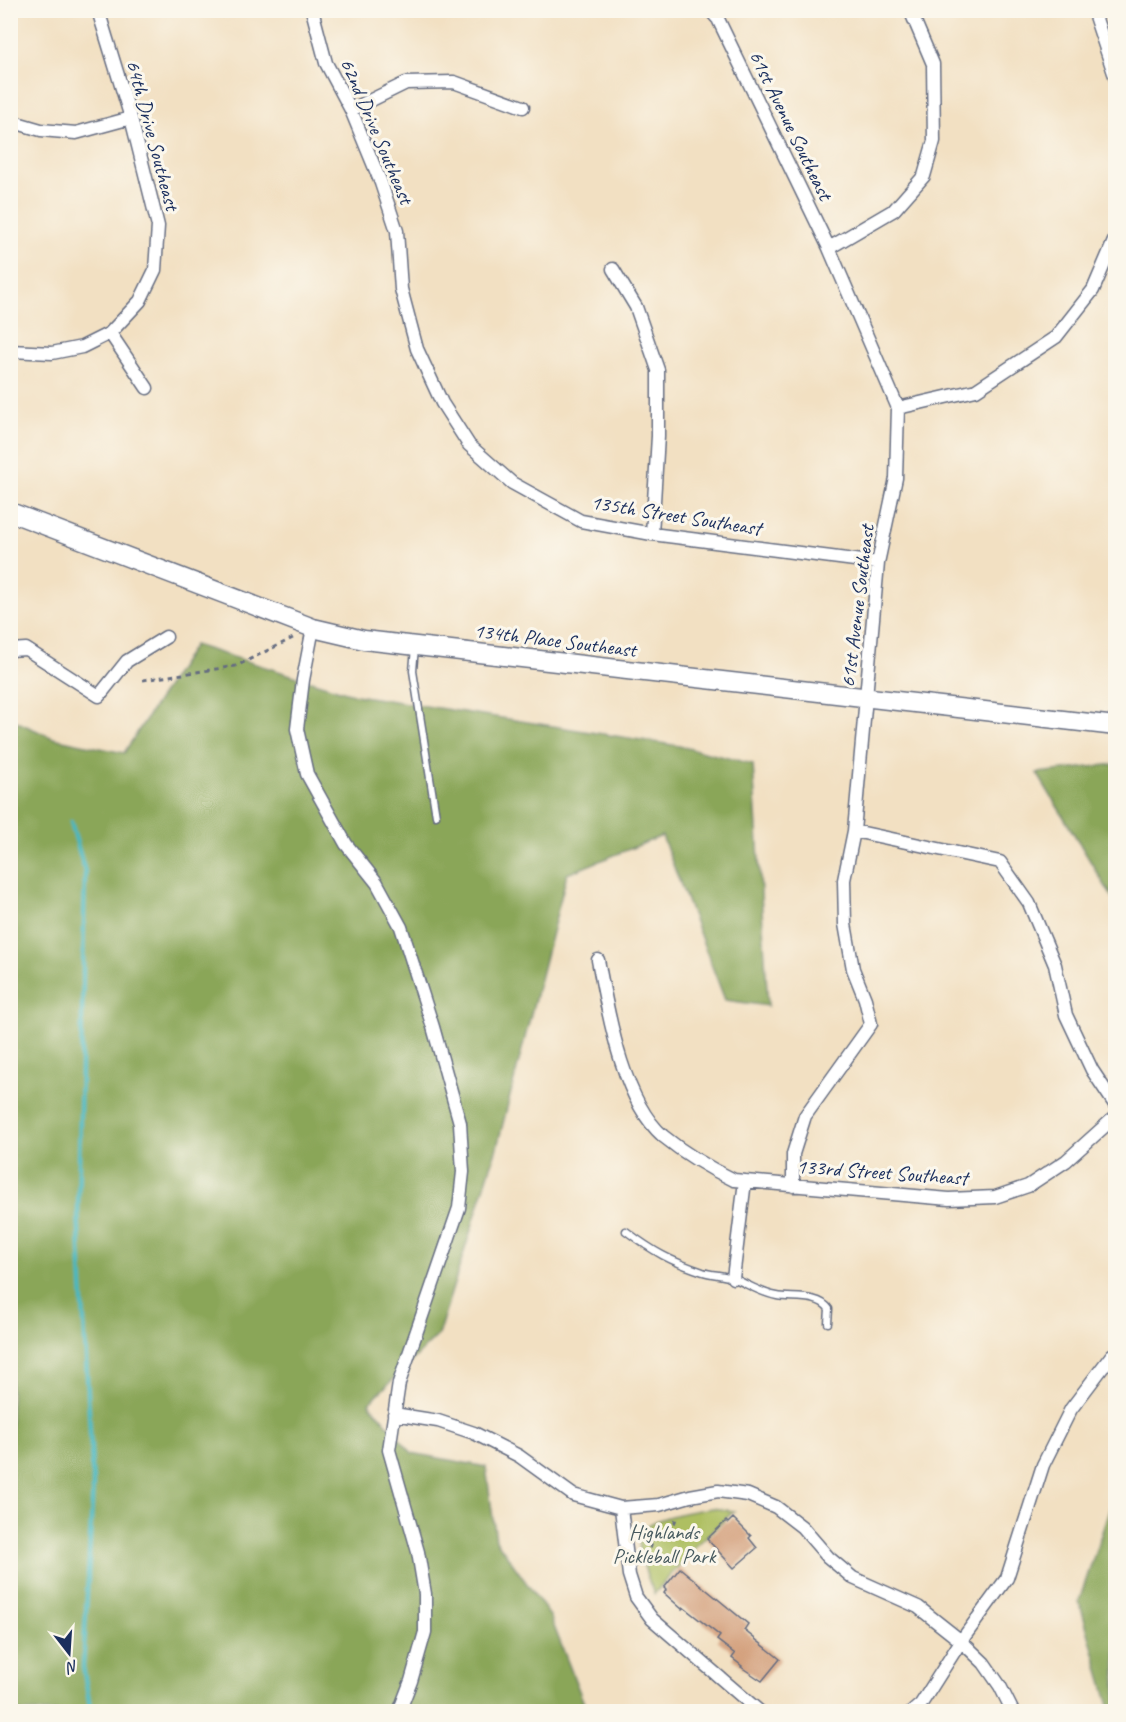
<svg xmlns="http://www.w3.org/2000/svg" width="1126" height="1722" viewBox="0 0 1126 1722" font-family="Caveat,sans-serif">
<rect width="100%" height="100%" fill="#fbf7ec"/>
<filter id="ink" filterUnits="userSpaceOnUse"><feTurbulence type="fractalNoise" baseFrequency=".0167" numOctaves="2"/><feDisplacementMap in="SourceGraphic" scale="12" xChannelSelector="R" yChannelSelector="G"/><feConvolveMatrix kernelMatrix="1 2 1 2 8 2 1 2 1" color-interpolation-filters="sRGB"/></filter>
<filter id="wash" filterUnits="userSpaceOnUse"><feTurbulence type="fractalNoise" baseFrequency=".008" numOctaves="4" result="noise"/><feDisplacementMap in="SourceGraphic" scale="24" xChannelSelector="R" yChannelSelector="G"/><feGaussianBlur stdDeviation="1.35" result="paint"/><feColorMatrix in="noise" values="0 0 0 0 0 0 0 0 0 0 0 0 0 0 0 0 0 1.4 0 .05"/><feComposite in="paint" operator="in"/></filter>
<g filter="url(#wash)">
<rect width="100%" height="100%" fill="#f2e0c2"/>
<path fill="#aebf62" stroke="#647760" stroke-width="1.5" d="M712,1508L734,1511L696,1546L654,1594C649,1580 636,1550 640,1535C645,1517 695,1511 712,1508Z"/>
<path fill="#8aa658" stroke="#526a5b" stroke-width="1.5" d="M194,645L356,695L679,746L753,764L768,1006L725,1000L662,836L567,874L497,1147L438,1335L369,1403L412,1453L486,1467L496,1540L550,1616L587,1711L11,1712V719L53,738L124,753Z
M1115,764H1116L1115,902L1037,773Z
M1115,1493L1116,1711L1111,1712L1079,1601Z"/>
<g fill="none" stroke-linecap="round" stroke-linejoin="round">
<path stroke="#49b8c1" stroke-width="4.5" d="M71,822L85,872L78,1212L93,1485L83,1667L91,1712"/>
</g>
<g id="blocks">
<path fill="#d4a17e" d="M733,1518L751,1536L749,1538L757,1548L734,1568L707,1539L726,1521L728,1523Z
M680,1568L748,1624L744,1630L780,1659L762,1681L741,1667L742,1666L732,1658L735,1654L717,1640L720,1636L683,1607L682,1609L664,1593L666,1590L664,1588Z"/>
</g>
</g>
<g filter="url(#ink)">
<use href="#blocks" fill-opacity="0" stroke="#666d81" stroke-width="1.5"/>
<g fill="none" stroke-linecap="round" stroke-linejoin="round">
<defs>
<path id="service" d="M415,647L413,671L436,816
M626,1231C654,1252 670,1261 703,1272C713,1275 725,1275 735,1279C749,1285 761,1293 777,1296C793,1299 819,1294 829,1309L828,1323"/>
<path id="minor" d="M312,10L326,63L351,110L381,183L397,231L401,289L417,349L442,403L469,445L512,483L581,521L652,534L878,563
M710,10L718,19L829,248L898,408L896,478L878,563L854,831L844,880L845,924L853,969L865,999L871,1024L805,1116L793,1154V1186
M1093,10L1116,79
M351,110L406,83L454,82L523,107
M10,121L41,130L76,133L131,118
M829,248L894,210L924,176L934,141L933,64L910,10
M613,269L636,307L658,370V436L652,534
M110,333L147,388
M10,351L52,353L82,347L110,333L140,301L155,270L158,226L131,118L98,10
M898,408L976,390L1056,337L1093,290L1114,241L1116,233
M313,628L303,680L297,729L307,774L346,844L377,883L401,927L433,1027L460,1123L463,1172L459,1208L399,1383L389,1450L418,1552L425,1594V1632L411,1681L399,1712
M10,650L26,649L99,696L127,661L166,637
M854,831L1000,862L1029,903L1055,965L1066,1015L1092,1070L1116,1106
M598,960C608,1012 622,1100 663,1136C685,1154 709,1168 734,1180L949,1199L995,1197L1028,1186L1066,1161L1116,1116
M733,1278L745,1181
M394,1414L438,1421L474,1433L519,1456L573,1495L621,1508L659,1505L690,1496L718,1491L748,1495L776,1507L802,1527L828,1557L853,1578L918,1607L961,1641L984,1663L1000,1686L1013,1712
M621,1508L629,1575L636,1597L652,1619L760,1712
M912,1712L921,1704L961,1641L1007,1578L1043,1465L1071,1409L1112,1355L1116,1353"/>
<path id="primary" d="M10,512L313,628L364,640L1116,726"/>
</defs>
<use href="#service" stroke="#666d81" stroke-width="9"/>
<use href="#minor" stroke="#666d81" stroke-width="15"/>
<use href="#primary" stroke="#666d81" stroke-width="21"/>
<path stroke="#666d81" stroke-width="3" stroke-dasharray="4.5 4.5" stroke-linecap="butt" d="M143,680L236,666L293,638
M642,1531L653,1540
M671,1532L677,1516
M642,1557H647L654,1563
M647,1557L653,1540L668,1532L675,1535"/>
<use href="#service" stroke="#fff" stroke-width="6"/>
<use href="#minor" stroke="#fff" stroke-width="12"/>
<use href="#primary" stroke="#fff" stroke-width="18"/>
</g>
</g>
<g text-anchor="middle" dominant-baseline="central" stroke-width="6" stroke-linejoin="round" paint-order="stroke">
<g font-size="21" fill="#1b2f5e" stroke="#fbf7ec">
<text transform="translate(791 125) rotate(64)">61st Avenue Southeast</text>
<text transform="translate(377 131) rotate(67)">62nd Drive Southeast</text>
<text transform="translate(153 135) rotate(75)">64th Drive Southeast</text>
<text transform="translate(676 515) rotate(9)">135th Street Southeast</text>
<text transform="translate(857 606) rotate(-83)">61st Avenue Southeast</text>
<text transform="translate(555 640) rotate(7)">134th Place Southeast</text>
<text transform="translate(882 1172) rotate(4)">133rd Street Southeast</text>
</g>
<g font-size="21" fill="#475a5f" stroke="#fbf7ec">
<text x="664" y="1532">Highlands<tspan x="664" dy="24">Pickleball Park</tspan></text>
</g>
</g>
<rect width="1126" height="1722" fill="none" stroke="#fbf7ec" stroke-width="36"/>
<g transform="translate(69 1653) rotate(163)" stroke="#fbf7ec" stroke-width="4.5" paint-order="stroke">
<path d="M0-4.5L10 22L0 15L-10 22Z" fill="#1b2f5e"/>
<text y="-9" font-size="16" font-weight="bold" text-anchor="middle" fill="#1b2f5e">N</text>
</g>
</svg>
